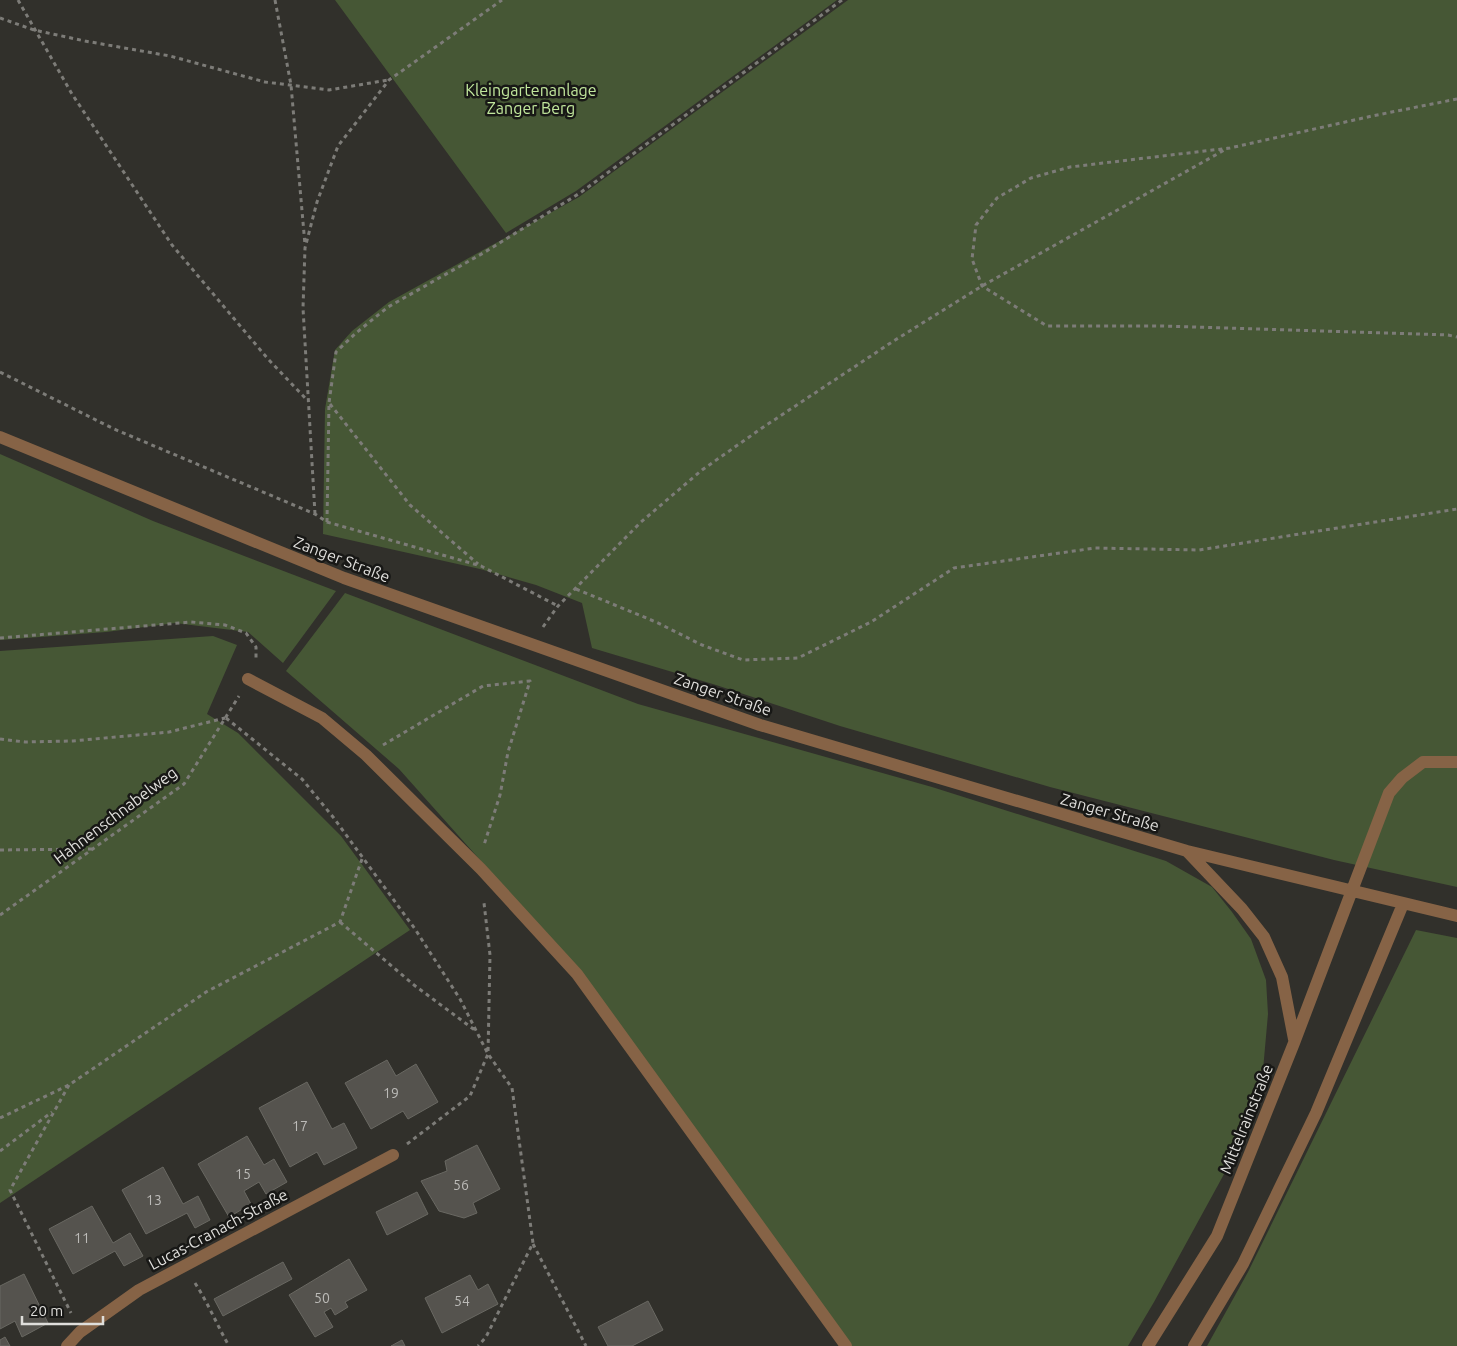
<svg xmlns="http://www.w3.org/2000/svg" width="1457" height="1346" viewBox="0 0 1457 1346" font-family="Ubuntu,sans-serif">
<rect width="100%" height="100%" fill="#31302b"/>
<path fill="#465735" d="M335,0H837L576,191L506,233Z
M848,0H1457V887L1334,860L1050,787L840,726L716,685L592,648L582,603L536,585L480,569L323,534L325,409L335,350L352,331L389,302L579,197Z
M0,454L153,521L336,591L283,663L248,632L175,623L106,632L0,640Z
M345,593L638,704L932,787L1166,861L1212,887L1232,912L1251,939L1266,980L1268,1014L1263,1070L1229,1165L1154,1302L1128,1346H847L579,971L399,769L286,671Z
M213,636L237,645L207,714L238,733L341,836L410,930L0,1203V651Z
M1416,930L1457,938V1346H1207L1248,1272Z"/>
<path fill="#55534e" stroke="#696862" d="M387,1060L396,1076L416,1064L438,1102L408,1119L403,1111L371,1129L345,1083Z
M307,1082L332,1129L344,1123L357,1148L324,1165L317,1152L290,1167L259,1108Z
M247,1136L264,1165L274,1159L287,1182L266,1194L259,1182L244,1191L251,1204L229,1217L198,1164Z
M477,1145L500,1189L473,1203L477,1213L464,1218L439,1211L421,1181L447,1171L445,1161Z
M163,1167L183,1204L198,1196L210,1220L195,1228L187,1213L146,1234L122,1190Z
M417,1192L428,1214L387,1235L376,1212Z
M92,1206L113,1243L130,1233L143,1256L124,1266L115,1251L73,1274L49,1229Z
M349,1259L367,1290L345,1302L348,1307L335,1315L331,1308L324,1312L333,1327L315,1337L289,1295Z
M283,1262L292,1279L223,1316L214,1299Z
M24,1274L48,1323L22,1337L15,1321L0,1329V1286Z
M470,1275L478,1290L488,1284L498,1304L442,1333L425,1298Z
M648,1301L663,1330L632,1346H608L598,1327Z
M5,1337L10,1346H0V1340Z
M402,1340L405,1346H391Z"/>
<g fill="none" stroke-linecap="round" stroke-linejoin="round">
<path stroke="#7d7c78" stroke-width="3" stroke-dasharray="4 4" stroke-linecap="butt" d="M18,0L72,94L172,245L268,359L308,401
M275,0L291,85L305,245
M0,18L34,30L85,41L170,56L265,82L329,90L388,80
M1457,99L1372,116L1230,148L1070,167L1031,178L997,198L976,225L972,259L982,286L1047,326H1162L1448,335L1457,337
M0,372L114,429L315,514L327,522L481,566L558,606
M330,404L410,505L478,564
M315,514L303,308L305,248L317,202L338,146L389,80L502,0
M327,522L329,403L336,352L356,333L388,307L485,252L580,193L842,0
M576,589L656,622L702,645L743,660L798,658L871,622L954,568L1095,548L1199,550L1457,509
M543,627L558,606L641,522L702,470L762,428L892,342L982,286L1228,148
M0,638L191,622L225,625L246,633L256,647V661
M226,718L302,779L333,817L415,929L460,999L488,1054L512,1088L533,1243L486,1337L478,1346
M0,739L25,742L73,741L169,732L225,718
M383,745L483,686L530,681L508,752L500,795L484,845
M0,850L92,849
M0,915L184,784L239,696
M340,922L414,985L476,1031
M69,1085L10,1190L71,1313
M0,1118L69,1085L206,992L340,922L362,859
M407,1144L470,1096L488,1054L490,955L484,903
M0,1151L52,1112
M533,1244L586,1346
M195,1283C208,1303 217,1325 229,1346"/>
<path stroke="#866346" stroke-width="12" d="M0,437L344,578L760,725L1187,851L1457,916
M248,679L322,718L366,755L481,869L577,974L846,1346
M1187,851L1242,909L1264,937L1282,977L1294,1039
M67,1346L80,1332L139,1290L393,1155
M1148,1346L1217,1236L1294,1043L1389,793L1402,778L1423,762H1457
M1194,1346L1243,1264L1316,1113L1403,904"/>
</g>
<g text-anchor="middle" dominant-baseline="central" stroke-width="5" stroke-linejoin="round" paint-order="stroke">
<g font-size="14" fill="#bcbbb8">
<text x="391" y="1093">19</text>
<text x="300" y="1126">17</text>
<text x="243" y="1174">15</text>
<text x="461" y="1185">56</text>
<text x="154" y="1200">13</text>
<text x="82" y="1238">11</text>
<text x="322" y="1298">50</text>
<text x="462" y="1301">54</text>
</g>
<g font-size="16" fill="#c2e89d" stroke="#181816">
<text x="531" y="90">Kleingartenanlage<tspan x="531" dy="18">Zanger Berg</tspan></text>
</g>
<g font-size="16" fill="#dfdedb" stroke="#181816">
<text transform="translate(342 559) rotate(21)">Zanger Straße</text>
<text transform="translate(723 694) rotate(19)">Zanger Straße</text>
<text transform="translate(1110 812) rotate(16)">Zanger Straße</text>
<text transform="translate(115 815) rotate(-37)">Hahnenschnabelweg</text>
<text transform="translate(1246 1119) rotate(-68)">Mittelrainstraße</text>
<text transform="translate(218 1229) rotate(-28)">Lucas-Cranach-Straße</text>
</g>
</g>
<path d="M22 1316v8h81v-8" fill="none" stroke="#dfdedb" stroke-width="2.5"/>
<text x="30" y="1316" font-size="15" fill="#dfdedb" stroke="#181816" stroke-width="4" paint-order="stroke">20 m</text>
</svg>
